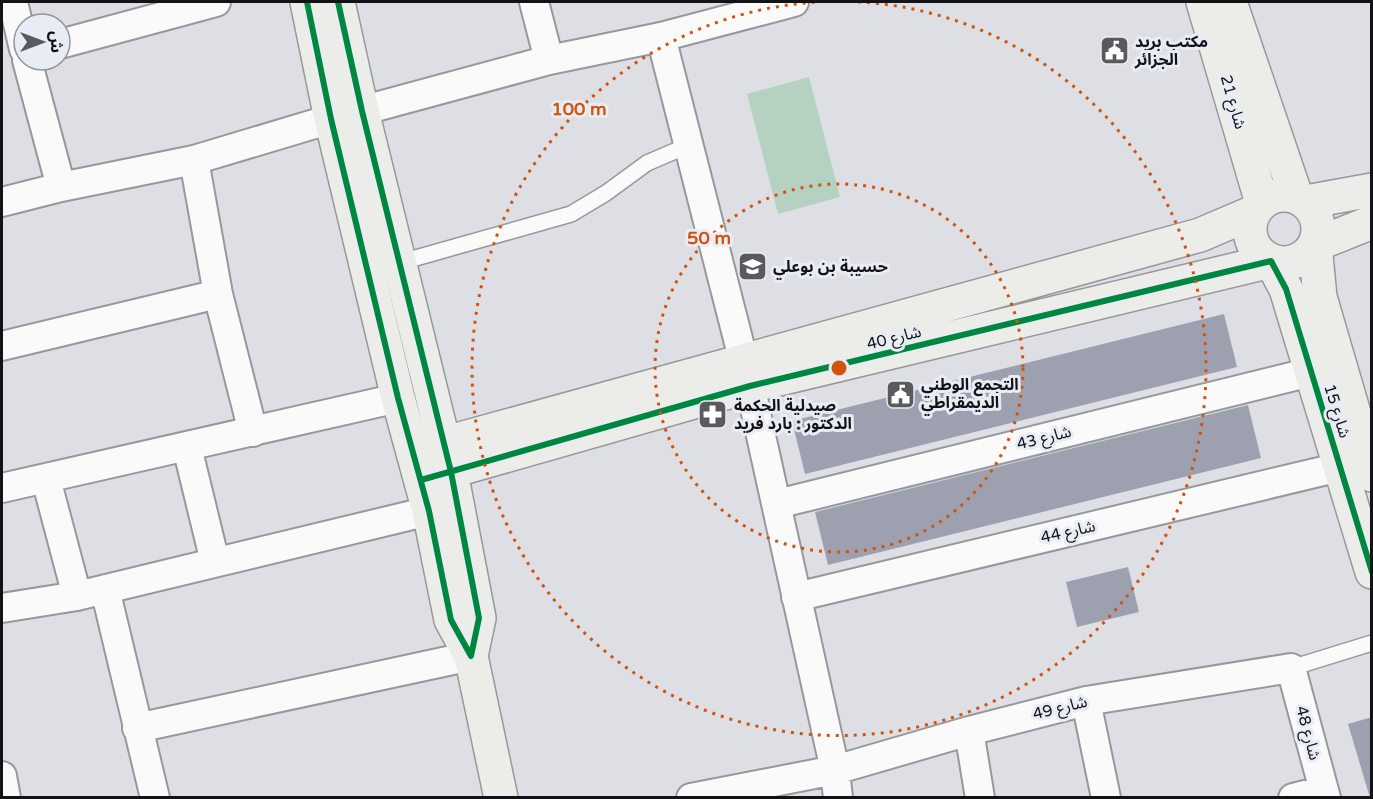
<svg xmlns="http://www.w3.org/2000/svg" width="1373" height="799" viewBox="0 0 1373 799" font-family="'Varela Round','Noto Sans Arabic',sans-serif">
<rect width="100%" height="100%" fill="#dedfe4"/>
<path fill="#b5d1c0" d="M809,77L840,197L778,214L747,94Z"/>
<path fill="#9da1af" d="M1224,314L1237,367L805,474L792,421Z
M1248,405L1261,458L828,565L815,512Z
M1128,567L1139,612L1077,627L1066,582Z
M1372,717V798H1370L1348,724Z"/>
<g fill="none" stroke-linecap="round" stroke-linejoin="round">
<defs>
<path id="lane" d="M398,263L571,214L606,193L647,163L689,145
M1291,668L1372,643"/>
<path id="street" d="M13,2L24,49
M534,2L549,60
M661,37L750,386L835,770L838,798
M60,44L216,2
M27,60L61,187
M194,160L218,294L253,432
M2,202L61,187L194,160L331,119L549,60L661,37L794,2
M2,346L218,294
M187,447L215,562
M46,479L77,596
M2,488L398,398
M777,504L1311,372
M105,589L155,798
M796,597L1340,467
M2,608L77,596L429,511
M1086,701L1106,798
M137,728L471,656
M969,731L980,798
M2,776L6,798
M691,798L835,770L969,731L1086,701L1291,668L1326,798
M1293,798L1324,790"/>
<path id="secondary" d="M307,2L331,119L398,398L429,511L451,620L471,656L479,618L451,472L362,111L338,2
M1203,2L1262,203
M1230,2L1296,196
M1250 229a34 34 0 1 1 68 0a34 34 0 1 1-68 0Z
M1306,202L1372,190
M1372,222L1315,245L1320,297L1372,475
M420,450L1200,235L1254,212
M431,477L750,386L1271,261L1286,289L1372,572
M471,656L501,798"/>
</defs>
<use href="#lane" stroke="#97989c" stroke-width="18"/>
<use href="#street" stroke="#97989c" stroke-width="32"/>
<use href="#secondary" stroke="#97989c" stroke-width="36"/>
<use href="#lane" stroke="#fafafb" stroke-width="15"/>
<use href="#street" stroke="#fafafb" stroke-width="28"/>
<use href="#secondary" stroke="#ecede9" stroke-width="33"/>
<defs>
<path id="cycleway" d="M307,2L331,119L398,398L429,511L451,620L471,656L479,618L451,472L362,111L338,2
M421,480L750,386L1271,261L1286,289L1372,572"/>
</defs>
<use href="#cycleway" stroke="#e8ecf4" stroke-width="10"/>
<use href="#cycleway" stroke="#00873e" stroke-width="6"/>
</g>
<g fill="none" stroke="#d3520d" stroke-width="3" stroke-dasharray="3 6">
<circle cx="839" cy="368" r="184"/>
<path d="M858 2A367 367 0 1 1 820 2"/>
</g>
<defs>
<symbol id="civic-square" viewBox="-11 -11 22 22"><rect x="-9" y="-9" width="18" height="18" rx="4" fill="#595a5e" stroke="#e8ecf4"/><path d="M-.6-6.5H3V-4.5H.6V-3L4-1V1h2V6H-6V1h2V-1L-.6-3ZM-1.2 2.5V6h2.4V2.5Z" fill="#fff"/></symbol>
<symbol id="school-square" viewBox="-11 -11 22 22"><rect x="-9" y="-9" width="18" height="18" rx="4" fill="#595a5e" stroke="#e8ecf4"/><path d="M0-5L7-2L0 1L-7-2ZM-4 1L0 2.5L4 1V4Q0 6-4 4Z" fill="#fff"/></symbol>
<symbol id="pharmacy-square" viewBox="-11 -11 22 22"><rect x="-9" y="-9" width="18" height="18" rx="4" fill="#595a5e" stroke="#e8ecf4"/><path d="M-2-6h4v4h4v4h-4v4h-4v-4h-4v-4h4Z" fill="#fff"/></symbol>
</defs>
<g fill-rule="evenodd">
<use href="#civic-square" x="1098" y="34" width="33" height="33"/>
<use href="#school-square" x="736" y="250" width="33" height="33"/>
<use href="#civic-square" x="884" y="378" width="33" height="33"/>
<use href="#pharmacy-square" x="696" y="398" width="33" height="33"/>
</g>
<g text-anchor="middle" dominant-baseline="central" stroke-width="6" stroke-linejoin="round" paint-order="stroke">
<g font-size="16" font-weight="bold" fill="#121316" stroke="#e8ecf4" text-anchor="start">
<text x="1135" y="42">مكتب بريد<tspan x="1135" dy="18">الجزائر</tspan></text>
<text x="773" y="267">حسيبة بن بوعلي</text>
<text x="921" y="385">التجمع الوطني<tspan x="921" dy="18">الديمقراطي</tspan></text>
<text x="734" y="406">صيدلية الحكمة<tspan x="734" dy="18">الدكتور : بارد فريد</tspan></text>
</g>
<g font-size="16" fill="#121316" stroke="#e8ecf4">
<text transform="translate(1233 102) rotate(74)">شارع 21</text>
<text transform="translate(894 338) rotate(-14)">شارع 40</text>
<text transform="translate(1337 411) rotate(73)">شارع 15</text>
<text transform="translate(1044 438) rotate(-14)">شارع 43</text>
<text transform="translate(1068 532) rotate(-13)">شارع 44</text>
<text transform="translate(1060 708) rotate(-14)">شارع 49</text>
<text transform="translate(1308 733) rotate(75)">شارع 48</text>
</g>
</g>
<circle cx="839" cy="368" r="9" fill="#d3520d" stroke="#e8ecf4" stroke-width="3"/>
<g font-size="18" text-anchor="middle" font-weight="bold" fill="#d3520d" stroke="#e8ecf4" stroke-width="6" stroke-linejoin="round" paint-order="stroke">
<text x="579" y="115">100 m</text>
<text x="709" y="244">50 m</text>
</g>
<rect width="1373" height="799" fill="none" stroke="#121316" stroke-width="6"/>
<g transform="translate(42 42) rotate(90)"><circle r="28" fill="#e8ecf4" stroke="#92959b" stroke-width="1.5"/>
<path d="M0-4.5L10 22L0 15L-10 22Z" fill="#595a5e"/>
<text y="-9" font-size="16" font-weight="bold" text-anchor="middle" fill="#121316">ش</text>
</g>
</svg>
